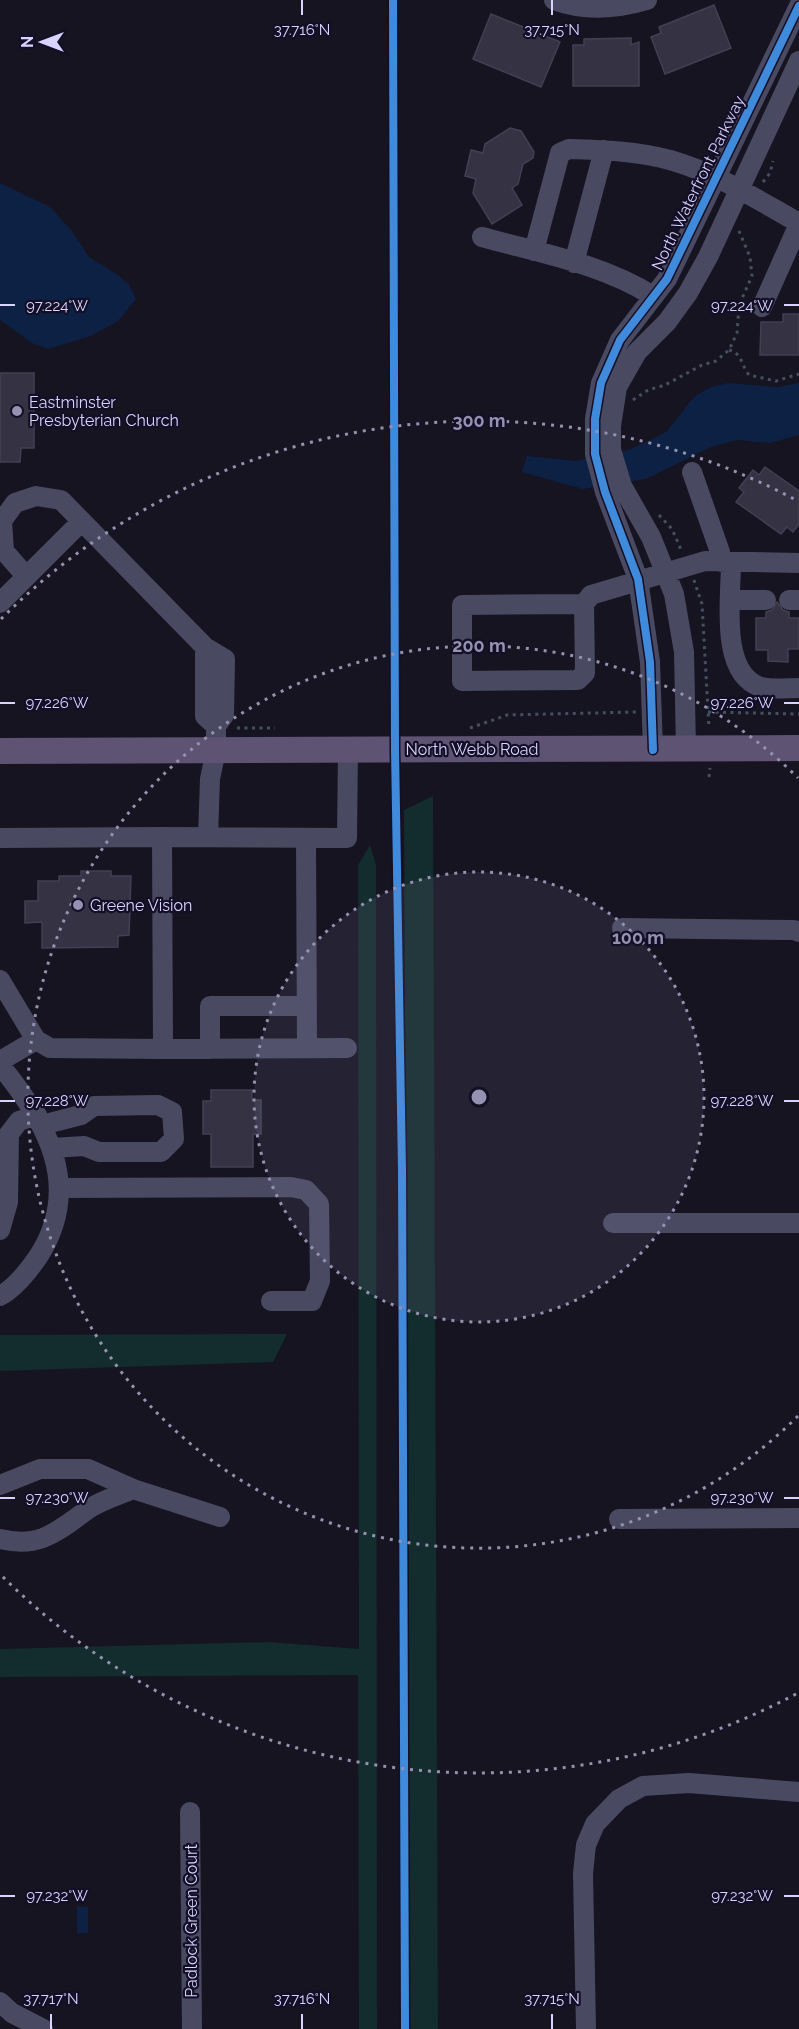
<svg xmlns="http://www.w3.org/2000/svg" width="799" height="2029" viewBox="0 0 799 2029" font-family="Raleway,sans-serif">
<rect width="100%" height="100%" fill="#161421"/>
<path fill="#132c2d" d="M433,796L438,2029H410L404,810Z
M370,845L376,865L377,2029H359L358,1675L0,1677V1649L269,1642L359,1649L358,865Z
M287,1334L273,1362L0,1371V1335Z"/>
<path fill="#0d2144" d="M0,183L50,207L71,230L89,257L118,275L129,285L136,299L118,321L91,336L48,349L32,343L0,320Z
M728,383L778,387L799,383V435L770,443L737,440L711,447L646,479L583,489L522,472L527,456L576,461L632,449L666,432L694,397L711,387Z
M77,1906L88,1907V1933H77Z"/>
<path fill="#343243" stroke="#433f54" stroke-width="1.5" d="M714,5L731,48L665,74L651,37L661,33L659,27Z
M491,14L560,42L541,87L473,59Z
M631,38V45L639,42V86H573V45H584V39Z
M510,128L521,131L534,152L533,158L523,164L518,184L512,188L522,205L492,224L473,193L476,179L465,176L471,150L483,153L485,144Z
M783,314H799V355H760L761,322H783Z
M0,373H34V448H21L20,462H0Z
M765,467L799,491V524L793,532L787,527L781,534L736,502L744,492L739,488L753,470L759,475Z
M777,602L783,610L789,612V618H799V649H788V662L768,661V650H756V618H766V612L772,610Z
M81,871H111V876H131L129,935L118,936V947L42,948V922L25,923V901H38V881H59V876H81Z
M211,1090H252V1100H261V1134H253V1167H211V1134H203V1101H211Z"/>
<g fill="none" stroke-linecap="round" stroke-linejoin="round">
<path stroke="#44505f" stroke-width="3" stroke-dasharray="3 4.5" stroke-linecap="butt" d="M763,182L770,173L773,161
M729,350C742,353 741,365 749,375L776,381L799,374
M633,400L648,390L665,385L702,365L716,361L729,350L737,333L739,305L752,276L750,257L739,231
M659,515L672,529L682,552
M694,580L702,604L709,728
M708,712L799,714
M237,728H275
M470,728L507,715L636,712
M709,777L710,768"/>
<path stroke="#4a4962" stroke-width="20" d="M554,0C584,11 617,9 647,0
M482,237C540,253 602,264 653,296
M534,251L560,153L569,149C603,150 637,151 670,160C716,173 758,200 799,223
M574,263L604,150
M762,307L799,224
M692,472L720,552L721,562
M731,563C731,597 719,674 761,687C773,690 787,688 799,688
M26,576L4,551L2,521L15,503L36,496L61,500L205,647L225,659L224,715L216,726V750L210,779L208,837
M731,600H766
M789,600H799
M0,603L82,521
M584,604L462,605V681L578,680L585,673L584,604L591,595L705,561L799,563
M205,647V716L216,726
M686,749L684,652L674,594L651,537L622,486L611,450V426L617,387L637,352L667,322L688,293L708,257L799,61
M653,750L650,662L638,579L605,492L595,454V419L601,383L620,340L667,279L799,6
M162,837L347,838L348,750
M0,838L162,837L163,1049L50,1048L36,1040
M306,838L307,1048
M622,928L794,930L799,932
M0,980L36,1040L0,1061
M163,1049L347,1048
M210,1049V1006H307
M0,1065C46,1121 84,1186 38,1257C29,1270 15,1288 0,1296
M42,1125L81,1115L94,1106L158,1105L172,1112L174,1139L161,1152H99L84,1146L52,1148
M59,1188L291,1187L306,1190L319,1204L320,1281L312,1301H271
M613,1223H799
M0,1230L8,1202L9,1134L19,1121L37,1115
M0,1485L40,1469H88L133,1489L220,1517
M619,1519L799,1518
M0,1539C42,1549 58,1530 90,1508C103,1500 119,1495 133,1489
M190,1812L192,2029
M0,2002L12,2013L43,2029
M586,2029L583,1873L586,1845L595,1824L619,1799L643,1786L689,1783L799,1792"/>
<path stroke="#5e5373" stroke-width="26" d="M0,751L799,748"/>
<defs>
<path id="cycleway" d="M393,0L395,750L402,1170L405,2029
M653,750L650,662L638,579L605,492L595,454V419L601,383L620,340L667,279L799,6"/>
</defs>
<use href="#cycleway" stroke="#130f26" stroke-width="11"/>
<use href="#cycleway" stroke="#408adc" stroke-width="8"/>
</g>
<path fill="none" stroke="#d9d4ff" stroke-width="2" d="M302,0V15M552,0V15M0,305H15M784,305H799M0,703H15M784,703H799M0,1101H15M784,1101H799M0,1498H15M784,1498H799M0,1896H15M784,1896H799M51,2014V2029M302,2014V2029M552,2014V2029"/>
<circle cx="479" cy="1097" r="225" fill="#9591b1" fill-opacity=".12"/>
<g fill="none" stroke="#9591b1" stroke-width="3" stroke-dasharray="3 6">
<circle cx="479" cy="1097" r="225"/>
<path d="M798 1416A451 451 0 1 1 798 778"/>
<path d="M796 1694A676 676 0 0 1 1 1575M1 619A676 676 0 0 1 796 500"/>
</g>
<g fill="#9591b1" stroke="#130f26" stroke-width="2">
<circle cx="17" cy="411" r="6"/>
<circle cx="78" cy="905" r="6"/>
</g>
<g text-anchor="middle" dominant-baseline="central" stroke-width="4.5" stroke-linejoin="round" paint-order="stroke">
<g font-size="16" fill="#d9d4ff" stroke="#130f26">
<text transform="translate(698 183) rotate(-64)">North Waterfront Parkway</text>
<text x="472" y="749">North Webb Road</text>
<text transform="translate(191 1921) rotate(-90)">Padlock Green Court</text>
</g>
<g font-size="16" fill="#d9d4ff" stroke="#130f26" text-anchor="start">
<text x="29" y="402">Eastminster<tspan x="29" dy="18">Presbyterian Church</tspan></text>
<text x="90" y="905">Greene Vision</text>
</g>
</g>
<g font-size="15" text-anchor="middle" fill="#d9d4ff" stroke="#130f26" stroke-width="4.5" stroke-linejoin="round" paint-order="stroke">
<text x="302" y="35">37.716°N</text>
<text x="552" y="35">37.715°N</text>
<text x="742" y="311">97.224°W</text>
<text x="57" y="311">97.224°W</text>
<text x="742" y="708">97.226°W</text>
<text x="57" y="708">97.226°W</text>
<text x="57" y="1106">97.228°W</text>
<text x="742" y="1106">97.228°W</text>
<text x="57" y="1503">97.230°W</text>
<text x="742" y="1503">97.230°W</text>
<text x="742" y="1901">97.232°W</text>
<text x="57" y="1901">97.232°W</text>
<text x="51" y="2004">37.717°N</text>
<text x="302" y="2004">37.716°N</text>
<text x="552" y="2004">37.715°N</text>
</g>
<circle cx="479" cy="1097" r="9" fill="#9591b1" stroke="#130f26" stroke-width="3"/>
<g font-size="18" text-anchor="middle" font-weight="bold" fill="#9591b1" stroke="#130f26" stroke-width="4.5" stroke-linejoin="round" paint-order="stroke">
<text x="479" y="427">300 m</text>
<text x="479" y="652">200 m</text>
<text x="638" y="944">100 m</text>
</g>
<g transform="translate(42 42) rotate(270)" stroke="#130f26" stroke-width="4.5" paint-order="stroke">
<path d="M0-4.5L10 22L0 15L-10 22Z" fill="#d9d4ff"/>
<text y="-9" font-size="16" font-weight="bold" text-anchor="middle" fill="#d9d4ff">N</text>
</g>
</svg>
